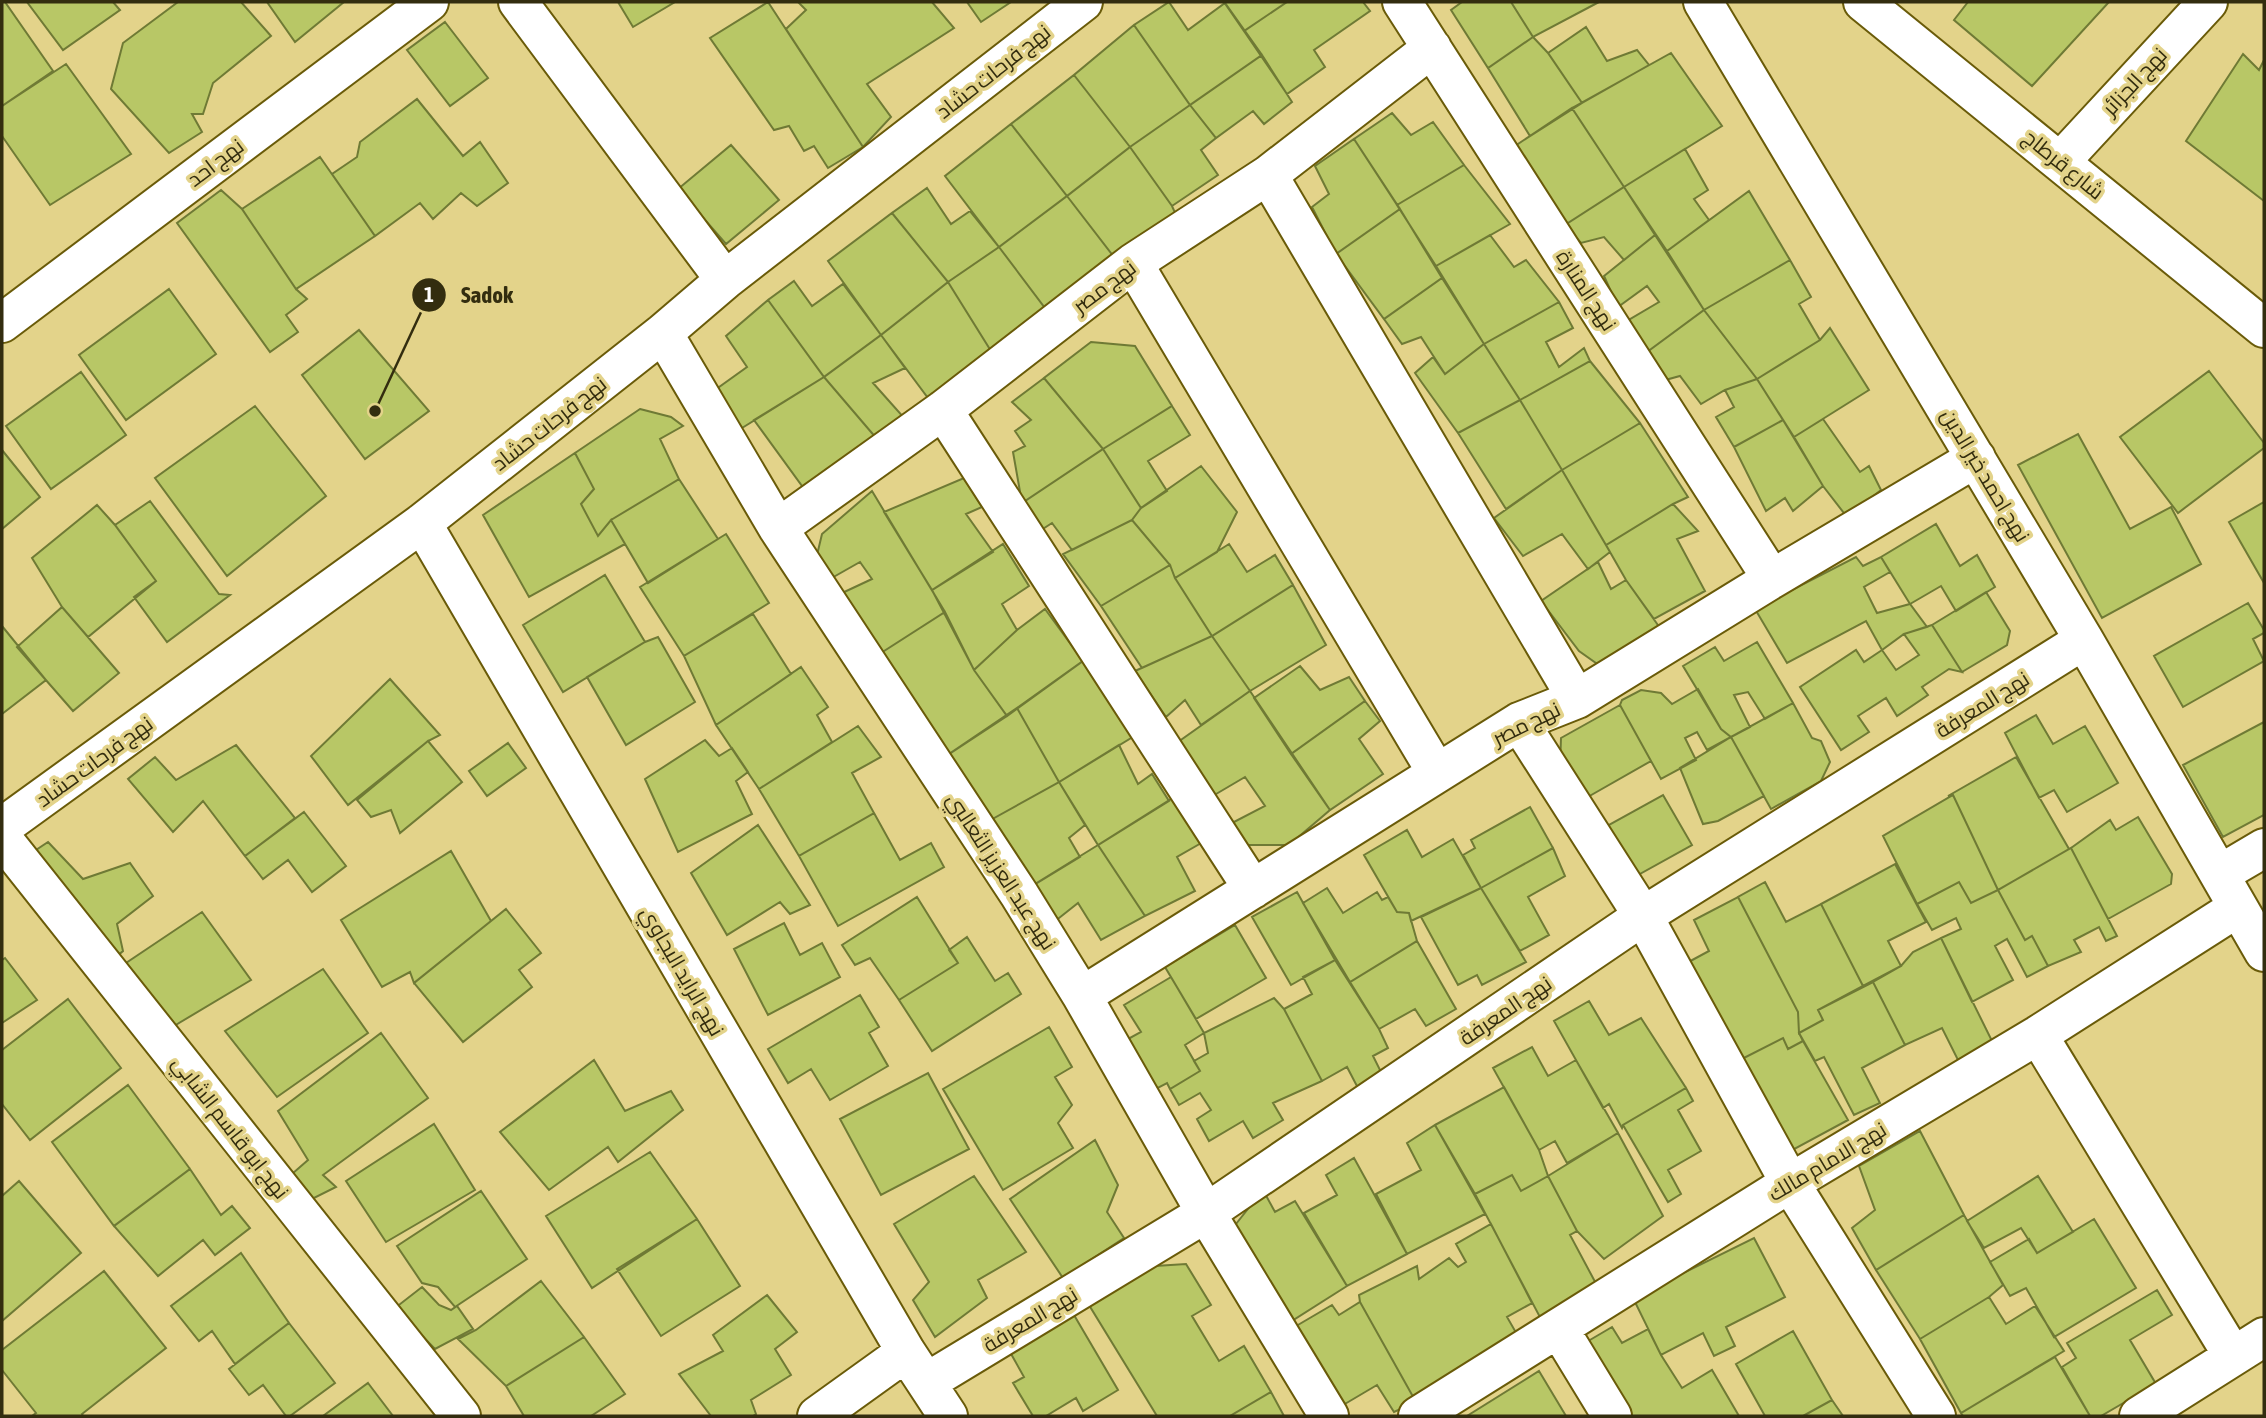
<svg xmlns="http://www.w3.org/2000/svg" width="2266" height="1418" viewBox="0 0 2266 1418" font-family="'Asap Condensed',Cairo,sans-serif">
<rect width="100%" height="100%" fill="#e3d38a"/>
<path fill="#b8c766" stroke="#6f7a35" stroke-width="2" d="M2,2H5L53,71L2,106Z
M27,2H113L120,10L63,50Z
M178,2H241L271,36L213,83L203,114H192L202,132L169,153L111,89L123,43Z
M267,2H344L295,42Z
M618,2H675L633,27Z
M768,2L863,147L828,168L814,146L804,151L789,126L774,130L710,38Z
M798,2H932L954,28L867,84L891,117L863,147L786,29L806,10Z
M967,2H1011L981,22Z
M1169,2L1188,30L1225,3L1262,55L1190,105L1134,25Z
M1224,2H1287L1244,31Z
M1287,2H1363L1370,11L1314,50L1325,67L1287,94L1244,31Z
M1462,2H1511L1533,37L1488,68L1451,10Z
M1511,2H1599L1533,37Z
M1968,2H2109L2032,86L1954,20Z
M445,22L488,78L450,106L407,50Z
M1134,25L1190,105L1130,147L1074,75Z
M1586,27L1607,61L1637,50L1649,65L1582,103L1548,53Z
M1533,37L1548,53L1582,103L1530,136L1488,68Z
M1671,53L1722,126L1624,187L1572,108Z
M2243,54L2259,70L2264,60V201L2186,141Z
M1262,55L1292,102L1264,124L1253,111L1216,138L1190,105Z
M66,64L131,154L50,205L2,136V106Z
M1074,75L1130,147L1067,196L1011,124Z
M417,99L463,156L480,142L508,183L477,206L461,193L433,219L420,203L375,236L332,174L357,157L360,142Z
M1190,105L1216,138L1201,150L1218,175L1172,206L1130,147Z
M1572,108L1624,187L1565,225L1512,148Z
M1392,113L1411,135L1433,122L1464,165L1397,205L1354,139Z
M1011,124L1067,196L999,247L945,176Z
M1354,139L1400,209L1336,254L1312,207L1329,194L1315,166Z
M731,145L779,200L726,244L678,189Z
M1130,147L1172,206L1177,217L1114,257L1067,196Z
M1685,149L1708,190L1694,199L1709,220L1667,251L1624,187Z
M320,157L375,236L296,289L242,209Z
M1464,165L1510,224L1436,266L1397,205Z
M1624,187L1655,235L1624,260L1604,237L1581,243L1565,225Z
M927,188L951,224L970,211L999,247L948,282L892,213Z
M221,190L242,209L296,289L307,299L286,315L298,332L270,352L177,223Z
M1749,191L1790,260L1704,310L1667,251Z
M1067,196L1114,257L1045,308L999,247Z
M1400,209L1442,278L1384,319L1336,254Z
M892,213L948,282L881,335L828,261Z
M1490,235L1514,267L1526,260L1559,302L1484,344L1436,266Z
M1655,235L1704,310L1643,355L1627,321L1659,302L1647,286L1618,307L1604,276Z
M999,247L1045,308L991,351L948,282Z
M1790,260L1811,297L1799,304L1820,340L1757,379L1704,310Z
M1442,278L1484,344L1445,374L1421,337L1402,344L1384,319Z
M794,281L812,306L843,284L881,335L824,377L768,300Z
M948,282L991,351L931,402L881,335Z
M169,289L216,354L126,420L79,355Z
M768,300L824,377L742,428L715,390L747,367L726,336Z
M1559,302L1573,328L1546,342L1559,367L1584,348L1590,361L1520,400L1484,344Z
M1704,310L1757,379L1725,390L1701,404L1680,376L1658,382L1643,355Z
M1830,328L1869,390L1794,437L1757,379L1820,340Z
M359,330L429,411L365,459L302,375Z
M881,335L905,368L873,383L906,420L877,439L824,377Z
M1091,342L1135,346L1172,406L1103,449L1044,378Z
M1484,344L1520,400L1458,433L1415,373L1433,357L1445,374Z
M1590,361L1640,423L1562,470L1520,400Z
M2209,371L2264,443V448L2178,513L2120,437Z
M81,372L126,435L51,489L6,426Z
M824,377L877,439L805,490L754,420Z
M1044,378L1103,449L1022,503L1013,452L1025,446L1015,431L1031,420L1012,402Z
M1757,379L1783,420L1734,447L1716,417L1734,407L1725,390Z
M1520,400L1562,470L1506,509L1458,433Z
M255,406L326,496L227,576L155,478Z
M1172,406L1190,435L1148,461L1167,491L1141,508L1103,449Z
M640,409L671,417L683,426L660,439L679,479L611,520L598,536L581,504L594,489L575,453Z
M1823,419L1860,472L1869,466L1881,490L1847,517L1823,486L1794,437Z
M1783,420L1823,486L1793,511L1785,498L1766,511L1734,447Z
M1640,423L1688,497L1673,504L1606,545L1562,470Z
M2078,434L2130,529L2171,507L2201,564L2102,618L2018,465Z
M1103,449L1141,508L1132,520L1072,550L1052,523L1038,532L1022,503Z
M2,450L40,497L2,529Z
M575,453L594,489L581,504L598,536L611,520L625,544L529,597L483,515Z
M1201,466L1237,512L1217,552L1175,578L1170,565L1132,520L1141,508Z
M1562,470L1610,552L1588,569L1562,534L1523,556L1494,518Z
M964,478L982,507L966,514L993,552L932,590L884,512Z
M679,479L718,539L648,583L611,520Z
M872,491L945,612L881,653L840,594L872,579L860,562L830,579L817,555L822,534Z
M150,501L219,594L230,595L167,642L134,597L156,581L115,525Z
M2264,502V583L2229,522Z
M1673,504L1698,531L1677,539L1705,591L1654,619L1626,580L1606,545Z
M97,505L115,525L156,581L88,637L62,607L32,558Z
M1132,520L1170,565L1101,606L1063,554Z
M1936,524L1960,566L1977,555L1995,587L1956,611L1941,586L1910,604L1881,557Z
M726,534L769,603L684,656L640,587Z
M1003,544L1029,586L1002,604L1017,630L974,670L932,590Z
M1229,544L1247,572L1275,555L1293,585L1212,636L1175,578Z
M1856,557L1863,566L1881,557L1890,572L1864,587L1877,613L1910,604L1927,627L1904,634L1882,650L1866,621L1787,663L1755,609Z
M1598,562L1611,589L1626,580L1660,628L1603,668L1579,651L1541,601Z
M1170,565L1175,578L1212,636L1142,668L1101,606Z
M605,575L645,642L563,692L523,625Z
M1293,585L1326,645L1250,691L1212,636Z
M1986,592L2010,631L2007,645L1962,672L1932,625Z
M2248,603L2264,630V633L2253,639L2264,661L2183,707L2154,656Z
M62,607L119,673L73,711L17,647Z
M1045,609L1083,661L1007,716L974,670L1017,630Z
M945,612L974,670L1007,716L946,756L881,653Z
M753,614L791,674L716,725L684,656Z
M1932,625L1962,672L1949,669L1922,687L1928,695L1897,716L1886,698L1858,716L1869,732L1841,750L1800,687L1856,650L1864,662L1882,650L1896,670L1919,655L1904,634Z
M2,626L46,680L2,714Z
M1212,636L1250,691L1201,725L1185,700L1166,717L1135,671Z
M658,637L695,702L626,745L587,677L645,642Z
M1757,642L1793,703L1765,719L1748,692L1734,695L1750,727L1731,737L1721,729L1683,666L1715,647L1724,661Z
M1083,661L1136,735L1059,782L1017,708Z
M1300,666L1320,690L1349,677L1365,701L1291,754L1254,698Z
M801,667L828,707L817,715L832,742L759,789L716,725Z
M390,679L440,735L428,741L348,805L311,756Z
M1698,689L1721,729L1731,737L1707,750L1697,732L1685,738L1696,760L1661,779L1620,705L1622,700L1641,690L1661,693L1672,704Z
M1250,691L1330,810L1289,845H1244L1232,823L1265,806L1245,777L1211,797L1178,742Z
M1365,701L1380,721L1359,739L1383,774L1330,810L1291,754Z
M1793,703L1812,738L1821,741L1830,762L1821,781L1771,809L1731,737Z
M1620,705L1651,761L1579,802L1560,767L1561,738Z
M1017,708L1059,782L987,822L946,756Z
M2036,715L2053,744L2085,726L2118,783L2067,812L2054,790L2039,798L2005,733Z
M2264,722V815L2223,837L2183,765Z
M858,726L881,757L852,773L874,813L799,856L759,789Z
M1731,737L1764,796L1718,821L1703,824L1680,768Z
M705,740L719,756L732,748L748,772L736,781L752,814L678,852L645,779Z
M428,741L462,782L400,833L391,810L371,817L357,800Z
M508,743L526,768L487,796L469,771Z
M236,745L295,818L245,856L203,801L173,832L128,779L155,757L176,780Z
M1119,745L1138,784L1152,774L1169,801L1098,845L1059,782Z
M2016,757L2069,849L1998,890L1953,795L1948,796Z
M1059,782L1085,825L1069,838L1080,857L1027,889L987,822Z
M1663,795L1692,845L1629,880L1596,832Z
M1953,795L1998,890L1971,903L1959,882L1917,904L1883,836Z
M1176,796L1203,842L1177,857L1195,891L1145,916L1098,845Z
M1530,807L1553,848L1481,888L1463,855L1475,848L1471,840Z
M304,812L346,866L312,892L288,860L263,879L245,856Z
M874,813L900,860L931,843L944,867L838,926L799,856Z
M2138,817L2172,874L2171,884L2108,919L2071,848L2110,820L2116,830Z
M758,825L810,905L790,914L780,902L727,935L691,873Z
M1407,830L1422,857L1453,839L1481,888L1411,921L1409,913L1397,912L1364,855Z
M48,842L83,879L130,863L153,896L117,924L123,951L111,961L27,856Z
M1098,845L1145,916L1101,940L1078,903L1049,926L1019,894Z
M1553,848L1565,876L1528,897L1549,935L1520,951L1481,888Z
M2071,848L2117,936L2106,941L2099,927L2074,940L2081,952L2048,966L2032,936L2025,940L1998,890Z
M451,851L491,921L414,983L410,972L382,987L341,920Z
M1895,864L1926,922L1888,941L1901,966L1863,986L1821,904Z
M1765,882L1786,922L1821,904L1863,986L1818,1010L1823,1020L1799,1033L1798,1012L1738,897Z
M1959,882L1971,903L1998,890L2025,940L2032,936L2048,966L2027,977L2007,939L1995,946L2013,980L1972,1002L1941,938L1961,929L1956,918L1932,930L1917,904Z
M1327,888L1343,913L1377,892L1382,900L1388,897L1397,912L1409,913L1417,941L1350,982L1303,903Z
M1481,888L1526,962L1482,985L1477,975L1458,985L1421,917Z
M1297,892L1335,960L1291,985L1252,917Z
M917,897L958,963L899,1000L870,958L855,965L842,945Z
M1738,897L1798,1012L1799,1033L1803,1041L1788,1049L1783,1038L1734,1063L1683,965L1709,951L1694,920Z
M506,909L541,953L519,970L532,987L463,1042L414,983Z
M202,912L251,980L169,1029L126,963Z
M784,923L800,955L822,943L840,977L768,1015L734,949Z
M1235,925L1266,978L1196,1019L1165,967Z
M967,937L995,981L1008,973L1021,994L932,1051L899,1000L958,963L949,950Z
M1941,938L1993,1043L1958,1060L1942,1028L1905,1045L1873,982L1901,966L1913,952Z
M1417,941L1456,1009L1426,1026L1415,1009L1379,1029L1350,982Z
M5,958L37,1000L2,1023V960Z
M1335,960L1379,1029L1388,1048L1373,1056L1384,1078L1359,1090L1347,1067L1322,1081L1284,1009L1312,994L1303,977Z
M323,969L368,1033L277,1097L225,1031Z
M1171,977L1204,1033L1185,1045L1200,1071L1170,1089L1167,1083L1148,1093L1119,1044L1141,1032L1124,1005Z
M1873,982L1905,1045L1862,1068L1880,1103L1854,1115L1824,1057L1815,1061L1799,1033L1823,1020L1818,1010Z
M860,995L879,1027L869,1033L888,1066L830,1100L811,1069L788,1083L768,1049Z
M1274,998L1284,1009L1322,1081L1273,1103L1283,1120L1253,1138L1243,1121L1209,1141L1197,1119L1211,1110L1200,1093L1179,1105L1170,1089L1200,1071L1194,1061L1208,1053L1204,1033Z
M68,999L121,1068L30,1140L2,1104V1050Z
M1589,1001L1609,1035L1641,1018L1686,1088L1623,1125L1622,1128L1609,1104L1603,1108L1554,1021Z
M1049,1027L1072,1067L1055,1077L1072,1105L1058,1123L1073,1148L1003,1190L943,1089Z
M381,1033L428,1098L323,1175L336,1187L304,1203L285,1180L308,1160L278,1111Z
M1783,1038L1788,1049L1803,1041L1848,1120L1787,1153L1734,1063Z
M1532,1047L1548,1076L1576,1060L1618,1133L1567,1163L1555,1141L1539,1150L1493,1068Z
M594,1060L625,1111L671,1091L683,1110L618,1162L608,1147L549,1190L500,1132Z
M928,1073L969,1149L881,1195L840,1119Z
M128,1085L190,1169L114,1226L52,1142Z
M1504,1087L1539,1150L1548,1176L1521,1191L1512,1175L1475,1194L1435,1125Z
M1686,1088L1693,1101L1678,1110L1701,1151L1668,1170L1681,1194L1668,1202L1623,1125Z
M434,1124L475,1190L386,1242L346,1181Z
M1435,1125L1485,1214L1407,1254L1376,1194L1421,1170L1407,1143Z
M1920,1131L1964,1215L1876,1270L1852,1228L1875,1210L1859,1166Z
M1618,1133L1663,1216L1604,1259L1577,1231L1548,1176Z
M1095,1140L1118,1185L1107,1212L1124,1238L1063,1278L1010,1199Z
M650,1152L697,1219L592,1288L546,1216Z
M1354,1158L1407,1254L1347,1286L1304,1213L1337,1195L1326,1175Z
M190,1169L221,1215L232,1206L250,1228L215,1255L203,1240L158,1276L114,1226Z
M1512,1175L1521,1191L1548,1176L1577,1231L1570,1235L1600,1291L1542,1321L1475,1194Z
M974,1176L1026,1252L978,1280L987,1298L935,1337L913,1300L929,1282L894,1224Z
M2038,1176L2073,1232L2037,1253L2021,1228L1984,1248L1967,1221Z
M19,1181L81,1253L2,1321V1196Z
M1263,1190L1275,1212L1295,1201L1347,1286L1287,1324L1232,1229Z
M481,1191L527,1259L455,1307L438,1287L422,1283L397,1246Z
M1964,1215L2003,1285L1989,1297L1920,1339L1876,1270Z
M697,1219L740,1286L661,1336L617,1269Z
M2094,1219L2136,1288L2054,1337L2026,1288L2010,1296L1990,1262L2029,1239L2037,1253Z
M1491,1224L1532,1303L1507,1317L1522,1343L1416,1402L1360,1302L1359,1295L1417,1266L1419,1279L1449,1258L1458,1267L1466,1262L1456,1244Z
M1754,1238L1785,1297L1726,1327L1735,1346L1714,1356L1703,1333L1661,1355L1633,1298Z
M241,1253L289,1323L235,1364L212,1331L199,1341L171,1306Z
M1186,1264L1211,1305L1192,1316L1219,1361L1244,1346L1271,1392L1230,1416H1157L1089,1305L1155,1266Z
M104,1271L166,1348L82,1414L83,1416H32L36,1413L2,1370V1350Z
M541,1281L584,1337L506,1386L458,1339L476,1330Z
M422,1287L439,1305L451,1310L457,1306L473,1329L435,1349L395,1308Z
M2157,1290L2172,1315L2130,1340L2156,1384L2101,1416H2090L2062,1367L2076,1358L2067,1343Z
M767,1295L797,1332L775,1349L791,1375L751,1400L756,1414L753,1416H711L679,1374L723,1351L713,1335Z
M1989,1297L2006,1324L2035,1306L2064,1351L1961,1413L1920,1339Z
M1360,1302L1416,1402L1394,1412L1377,1385L1333,1411L1286,1332L1332,1305L1339,1315Z
M1074,1315L1118,1390L1083,1411L1076,1398L1046,1416H1033L1013,1383L1024,1377L1010,1352Z
M289,1323L335,1383L290,1416H286L263,1385L249,1395L229,1369Z
M1612,1327L1622,1343L1648,1329L1661,1355L1682,1388L1712,1370L1739,1416H1618L1578,1347Z
M1793,1331L1832,1400L1803,1416H1765L1736,1364Z
M584,1337L625,1394L591,1416H524L506,1386Z
M2055,1357L2090,1416H1963L1961,1413Z
M1539,1371L1566,1416H1467Z
M368,1383L393,1416H323Z
M1271,1392L1284,1416H1230Z
M1832,1400L1843,1416H1803Z"/>
<g fill="none" stroke-linecap="round" stroke-linejoin="round">
<defs>
<path id="minor" d="M518,2L725,280
M1402,2L1772,579
M1703,2L2084,640L2264,952
M1863,2L2264,328
M2061,161L2208,2
M1268,175L1577,699
M1133,263L1437,773
M2,323L429,2
M663,333L778,528L1019,894L1082,996L1206,1213L1329,1416
M943,410L1253,889
M422,523L906,1352L948,1416
M778,528L943,410L1133,263L1268,175L1432,48
M1519,722L1643,916L1790,1183L1936,1416
M2,827L422,523L663,333L725,280L1083,2
M2,838L461,1416
M2220,874L2264,848
M1082,996L1519,722L1577,699L1772,579L1976,458
M2038,1035L2233,1356
M1559,1329L1612,1416
M927,1382L1206,1213L1643,916L2084,640
M817,1416L906,1352
M1418,1416L1790,1183L2038,1035L2237,908
M2139,1416L2264,1337"/>
</defs>
<use href="#minor" stroke="#6a5b09" stroke-width="42"/>
<use href="#minor" stroke="#fff" stroke-width="38"/>
</g>
<g text-anchor="middle" dominant-baseline="central" stroke-width="7" stroke-linejoin="round" paint-order="stroke">
<g font-size="21" fill="#332d0f" stroke="#e3d38a">
<text transform="translate(993 71) rotate(-38)">نهج فرحات حشاد</text>
<text transform="translate(2134 81) rotate(-47)">نهج الجزائر</text>
<text transform="translate(215 162) rotate(-37)">نهج احد</text>
<text transform="translate(2064 164) rotate(39)">شارع قرطاج</text>
<text transform="translate(1104 286) rotate(-37)">نهج مصر</text>
<text transform="translate(1587 290) rotate(57)">نهج المنارة</text>
<text transform="translate(549 423) rotate(-38)">نهج فرحات حشاد</text>
<text transform="translate(1986 475) rotate(59)">نهج احمد خير الدين</text>
<text transform="translate(1982 704) rotate(-32)">نهج المعرفة</text>
<text transform="translate(1526 723) rotate(-26)">نهج مصر</text>
<text transform="translate(94 761) rotate(-36)">نهج فرحات حشاد</text>
<text transform="translate(1002 871) rotate(57)">نهج عبد العزيز الثعالبي</text>
<text transform="translate(683 971) rotate(60)">نهج الرايد البجاوي</text>
<text transform="translate(1505 1010) rotate(-34)">نهج المعرفة</text>
<text transform="translate(231 1127) rotate(52)">نهج ابو قاسم الشابي</text>
<text transform="translate(1827 1161) rotate(-31)">نهج الامام مالك</text>
<text transform="translate(1030 1319) rotate(-31)">نهج المعرفة</text>
</g>
</g>
<path fill="none" stroke="#332d0f" stroke-width="2.5" d="M375 411L429 295"/>
<g fill="#332d0f" stroke="#e3d38a" stroke-width="2.5">
<circle cx="375" cy="411" r="7"/>
<circle cx="429" cy="295" r="18"/>
</g>
<g font-size="21" text-anchor="middle" font-weight="bold" fill="#fff">
<text x="429" y="302">1</text>
</g>
<g font-size="23" text-anchor="middle" font-weight="bold" fill="#332d0f" stroke="#e3d38a" stroke-width="7" stroke-linejoin="round" paint-order="stroke">
<text x="487" y="303">Sadok</text>
</g>
<rect width="2266" height="1418" fill="none" stroke="#332d0f" stroke-width="7"/>
</svg>
